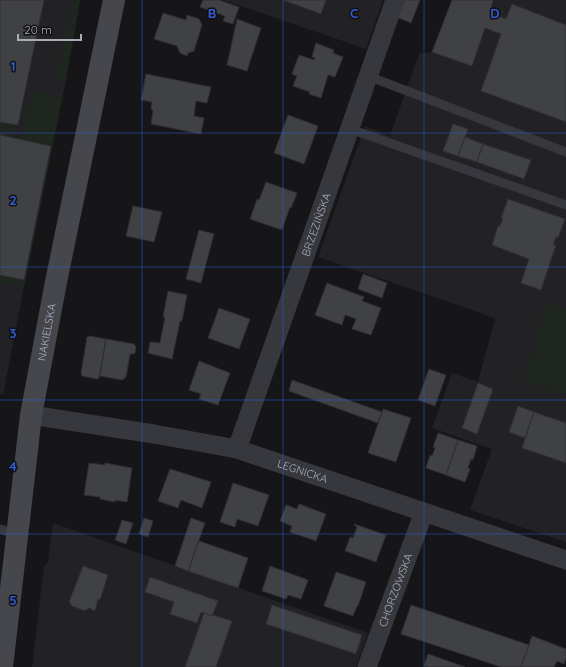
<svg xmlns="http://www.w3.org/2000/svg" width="566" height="667" viewBox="0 0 566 667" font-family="Quicksand,sans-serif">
<rect width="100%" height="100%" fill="#161618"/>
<path fill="#222225" d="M0,0H80L66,80L24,287L3,395L0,394Z
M223,0H383L366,49Z
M452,0H566V542L470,510L492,449L432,428L452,373L478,382L495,318L318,257L365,126L390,136L419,54L432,52Z
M53,523L368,633L356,667H32L44,566L48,562Z"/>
<path fill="#1e261f" d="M72,0H80L66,80L59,79L57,76Z
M32,92L62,98L24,287L0,282V263L16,164Z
M0,122L14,125L12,141H0Z
M547,304L566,310V394L524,382Z"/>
<path fill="#404145" stroke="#303034" d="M0,0H44L18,125L0,122Z
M203,0H219L239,7L233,24L223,21L225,16L200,7Z
M283,0H326L321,14Z
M400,0H420L411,23L394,16Z
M452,0H493L490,13L506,19L512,4L566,25V122L481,91L501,34L485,28L472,66L432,52Z
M163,13L186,20L187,15L199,19L202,25L194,51L188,53L187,56L180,53L177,46L154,39Z
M237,19L261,28L247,71L227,65Z
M316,43L334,50L333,53L343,57L335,77L328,75L321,98L309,94L310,92L293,86L297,76L292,74L299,55L314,60L315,58L312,57Z
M146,74L211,87L207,103L196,101L194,116L204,118L201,134L151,124L153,110L151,109L152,102L141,100Z
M288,115L318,126L304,164L274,153Z
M453,124L468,129L458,156L443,151Z
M0,135L51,146L24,280L0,275Z
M465,137L483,144L477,162L458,156Z
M483,144L531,160L524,179L477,162Z
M266,182L297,193L291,208L290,207L282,230L250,219L257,199L259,200Z
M508,199L565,219L558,238L556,237L553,245H556L541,290L521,283L529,259L492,245L498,226L499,227L503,219L501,218Z
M133,206L162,212L154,242L126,236Z
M199,230L214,234L201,283L186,279Z
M363,274L387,283L382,298L358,289Z
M327,283L364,297L362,301L381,308L371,335L352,329L356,319L345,315L342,325L315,315Z
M168,291L187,295L182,321H180L172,359L148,353L150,342L160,343L165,317H163Z
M219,308L250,319L239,349L208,338Z
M90,336L106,339L99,378L97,379L82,376L81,373L87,337Z
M106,339L134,344L136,347L135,353L132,354H130L126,377L122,380L100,376Z
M199,361L230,373L218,405L199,399L201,394L189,390Z
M429,369L446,375L435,406L418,400Z
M292,380L382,412L378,423L289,391Z
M478,383L493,389L477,434L462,428Z
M518,406L534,412L525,438L509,432Z
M383,409L411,418L396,462L368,453Z
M534,412L566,423V463L522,448Z
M438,433L458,440L446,475L426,468L430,455L432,456L435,448L433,447Z
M458,440L477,446L473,460L471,459L468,468L470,469L465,482L446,475Z
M89,463L105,465V463L132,468L127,502L115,500V502L100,499V497L84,495Z
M170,469L211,482L202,508L181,500L178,508L158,501Z
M233,483L269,495L258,526L237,519L235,527L220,522Z
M299,504L326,514L316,541L290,532L292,526L280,521L286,505L297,509Z
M144,518L153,521L148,537L139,534Z
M191,518L205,523L188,571L175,566Z
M122,520L133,523L126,544L115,540Z
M354,524L386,535L376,562L345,551L350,537L353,538L357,527L354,525Z
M199,541L248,558L238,588L188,571Z
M83,566L108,575L100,600L98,599L95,611L89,608L85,611L72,606L69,602Z
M270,566L308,580L301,599L288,595L286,599L262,591Z
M336,572L366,582L358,606H357L353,616L324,606Z
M150,577L218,601L212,616L201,612L197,623L170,614L174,602L145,592Z
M272,605L362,635L356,654L266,624Z
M411,605L529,645L521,667H501L401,634Z
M204,613L212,616L213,615L232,621L216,667H185Z
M532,636L566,649V658L564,664L557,661L554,667H521Z
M428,654L465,667H428L424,666Z"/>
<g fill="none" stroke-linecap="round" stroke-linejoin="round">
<path stroke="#37383d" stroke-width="9" d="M368,76L566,152
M350,129L566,205
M0,529L17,535"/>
<g stroke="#37383d" stroke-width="19">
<path id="s1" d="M31,415L154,434L237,449L566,560"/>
<path id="s2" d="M237,449L395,0"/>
<path id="s3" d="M367,667L424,512"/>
</g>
<path stroke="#45474d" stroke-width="22" id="s4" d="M2,667L31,415L56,282L114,0"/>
</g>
<path fill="none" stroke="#325cd3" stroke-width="1" stroke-opacity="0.55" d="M142,0V667M283,0V667M424,0V667M0,133H566M0,267H566M0,400H566M0,534H566"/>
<g text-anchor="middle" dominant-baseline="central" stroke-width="3" stroke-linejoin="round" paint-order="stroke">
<g font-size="11" fill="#a8adb8" stroke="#111113">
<text stroke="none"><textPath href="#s2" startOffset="238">BRZEZIŃSKA</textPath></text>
<text stroke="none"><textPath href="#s4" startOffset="338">NAKIELSKA</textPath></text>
<text stroke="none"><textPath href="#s1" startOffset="278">LEGNICKA</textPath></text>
<text stroke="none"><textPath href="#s3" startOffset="82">CHORZOWSKA</textPath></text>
</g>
</g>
<g font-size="13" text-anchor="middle" font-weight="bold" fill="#325cd3" stroke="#111113" stroke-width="3" stroke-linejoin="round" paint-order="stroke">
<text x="212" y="18">B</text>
<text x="354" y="18">C</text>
<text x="495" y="18">D</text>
<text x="13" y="71">1</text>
<text x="13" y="205">2</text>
<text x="13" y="338">3</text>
<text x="13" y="471">4</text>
<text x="13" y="605">5</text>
</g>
<path d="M18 34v6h63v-6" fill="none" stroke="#a8adb8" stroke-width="2"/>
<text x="24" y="34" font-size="12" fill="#a8adb8" stroke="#111113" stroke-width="3" paint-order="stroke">20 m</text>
</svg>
